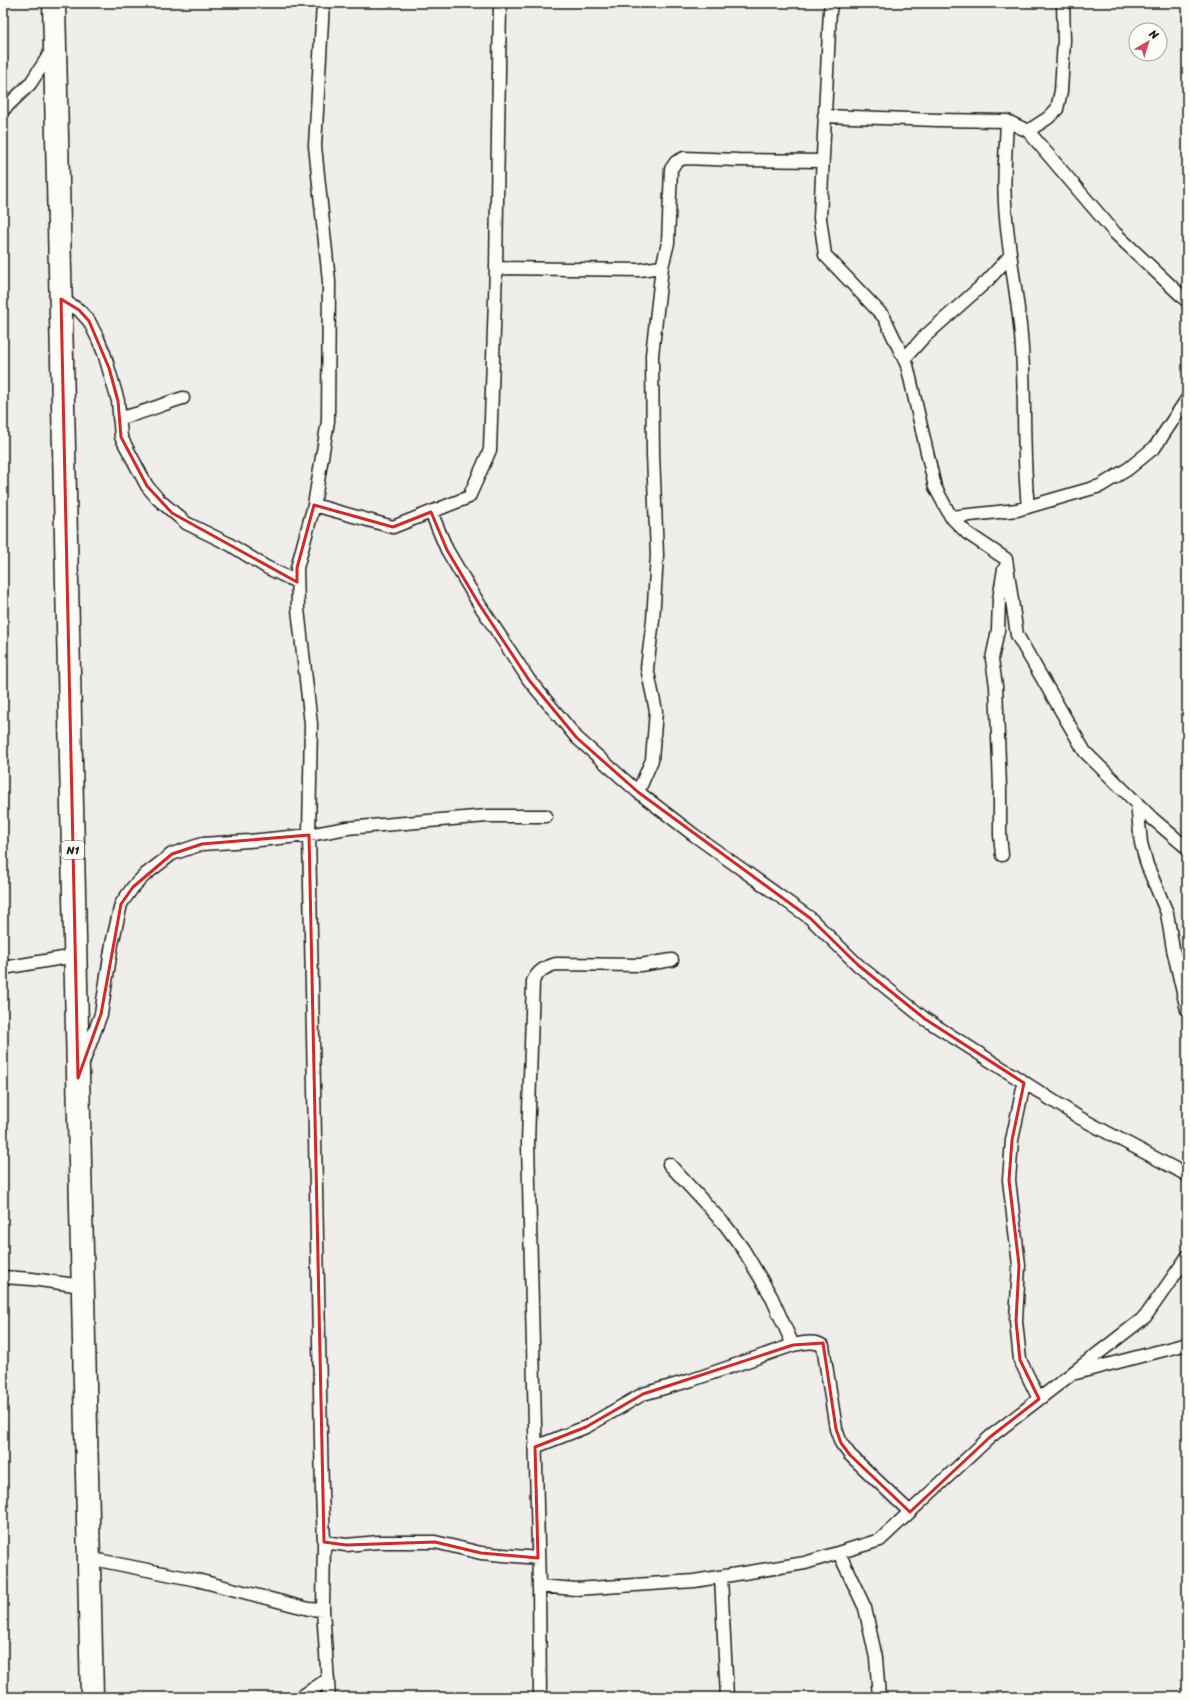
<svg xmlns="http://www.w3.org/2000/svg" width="1190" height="1700" viewBox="0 0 1190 1700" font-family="Sriracha,sans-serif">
<rect width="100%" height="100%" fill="#f0eeea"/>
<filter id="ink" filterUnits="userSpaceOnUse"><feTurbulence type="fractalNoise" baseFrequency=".025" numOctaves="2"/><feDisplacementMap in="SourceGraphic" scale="8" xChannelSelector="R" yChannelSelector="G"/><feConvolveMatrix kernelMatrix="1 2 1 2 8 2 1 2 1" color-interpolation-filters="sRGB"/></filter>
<g filter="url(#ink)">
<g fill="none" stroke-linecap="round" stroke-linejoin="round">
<defs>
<path id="street" d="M323,3L315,146L329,281L328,421L314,505L297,568L298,609L311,724L309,835L322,1491L324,1542L323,1610L329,1697
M832,3L830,10L820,218L825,255L884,317L907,365L935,487L951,517L967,533L1006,559L1017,635L1085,752L1153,819L1187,848
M3,110L30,84L53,49
M824,116L938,120L1007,121L1028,131L1115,233L1187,301
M1007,121C1006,148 1003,176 1005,203C1007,247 1017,290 1021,335C1026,392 1022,450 1028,507
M1028,131L1048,118L1057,109L1061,91L1064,40L1063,3
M496,268L639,270L662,267L668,243L671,169L676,162L684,158L738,160L822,161
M61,299L79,310L89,321L98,339L104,353L118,401L121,437L147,486L158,499L186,523L229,544L266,567L297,582
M904,359L923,338L987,281L1010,256
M119,418C142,414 162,404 183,398
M314,505L393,527L469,497L490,450L496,268L500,3
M431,512L447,550L479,604L529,680L577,738L638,792L694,835L810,918L858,965L925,1019L1080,1118L1187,1175
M951,517L1017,510L1100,486L1128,469L1155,447L1187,399
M638,792L652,760L656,711L647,668L653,620L657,555L653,454L652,355L662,267
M1137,803L1141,843L1147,865L1167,913L1173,949L1187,1010
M1002,855L1000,835V787L996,686L992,659L998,630L999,599L1004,569
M3,968L75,956
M83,1063L101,1014L112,944L121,904L133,887L146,874L172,854L202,844L249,841L309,835L347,828L487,816H546
M1024,1083L1012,1140L1009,1180L1019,1265L1016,1321L1020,1360L1039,1399
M669,1164L726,1226L743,1249L771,1296L793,1345
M3,1277L32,1279L82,1286
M1076,1373L1187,1344
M535,1447L586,1427L643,1394L692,1380L793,1345C803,1343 815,1340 823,1346L836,1429L841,1443L850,1455L910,1512
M324,1542L346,1545L379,1542H435L481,1553L538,1558
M839,1553L865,1608L876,1658L879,1697
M88,1558L197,1580L309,1609L323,1610
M721,1577L727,1697
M539,1586L576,1589L694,1581L805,1563L880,1540L990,1437L1145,1317L1187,1257
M301,1697L328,1679
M540,1697L539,1586L528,1144L533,981C538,971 545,967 556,964L640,965L672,960"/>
<path id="highway" d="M54,3L92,1697"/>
</defs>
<use href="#street" stroke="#1c1c1c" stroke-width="15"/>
<use href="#highway" stroke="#1c1c1c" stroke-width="25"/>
<use href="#street" stroke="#fdfcf7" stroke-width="12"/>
<use href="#highway" stroke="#fdfcf7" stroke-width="22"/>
</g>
</g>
<path fill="none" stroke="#d62828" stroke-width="3" stroke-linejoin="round" d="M61,299L79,310L89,321L109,368L118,401L121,437L147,486L172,513L297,582V568L314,505L393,527L431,512L447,550L479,604L529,680L577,738L638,792L810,918L858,965L925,1019L1024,1083L1012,1140L1009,1180L1019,1265L1016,1321L1020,1360L1039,1399L990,1437L910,1512L850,1455L841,1443L836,1429L823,1343L793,1345L643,1394L586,1427L535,1447L538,1558L481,1553L435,1542L346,1545L324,1542L309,835L202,844L172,854L133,887L121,904L101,1014L78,1078Z"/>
<g text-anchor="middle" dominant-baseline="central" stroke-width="3" stroke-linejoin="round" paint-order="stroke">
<rect fill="#fdfcf7" stroke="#605f5e" stroke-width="1" x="62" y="841" width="22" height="18" rx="3"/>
<g font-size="11" font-weight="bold" fill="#1c1c1c">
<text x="73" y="850">N1</text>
</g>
</g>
<rect width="1190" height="1700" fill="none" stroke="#fdfcf7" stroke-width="16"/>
<rect x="8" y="8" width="1174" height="1684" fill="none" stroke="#1c1c1c" stroke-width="1.5" filter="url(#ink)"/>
<g transform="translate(1148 42) rotate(38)"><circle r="19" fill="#fdfcf7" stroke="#a3a29f"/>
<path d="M0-3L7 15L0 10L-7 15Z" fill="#d1495b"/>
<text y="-6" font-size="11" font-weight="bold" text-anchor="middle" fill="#1c1c1c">N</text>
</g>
</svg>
